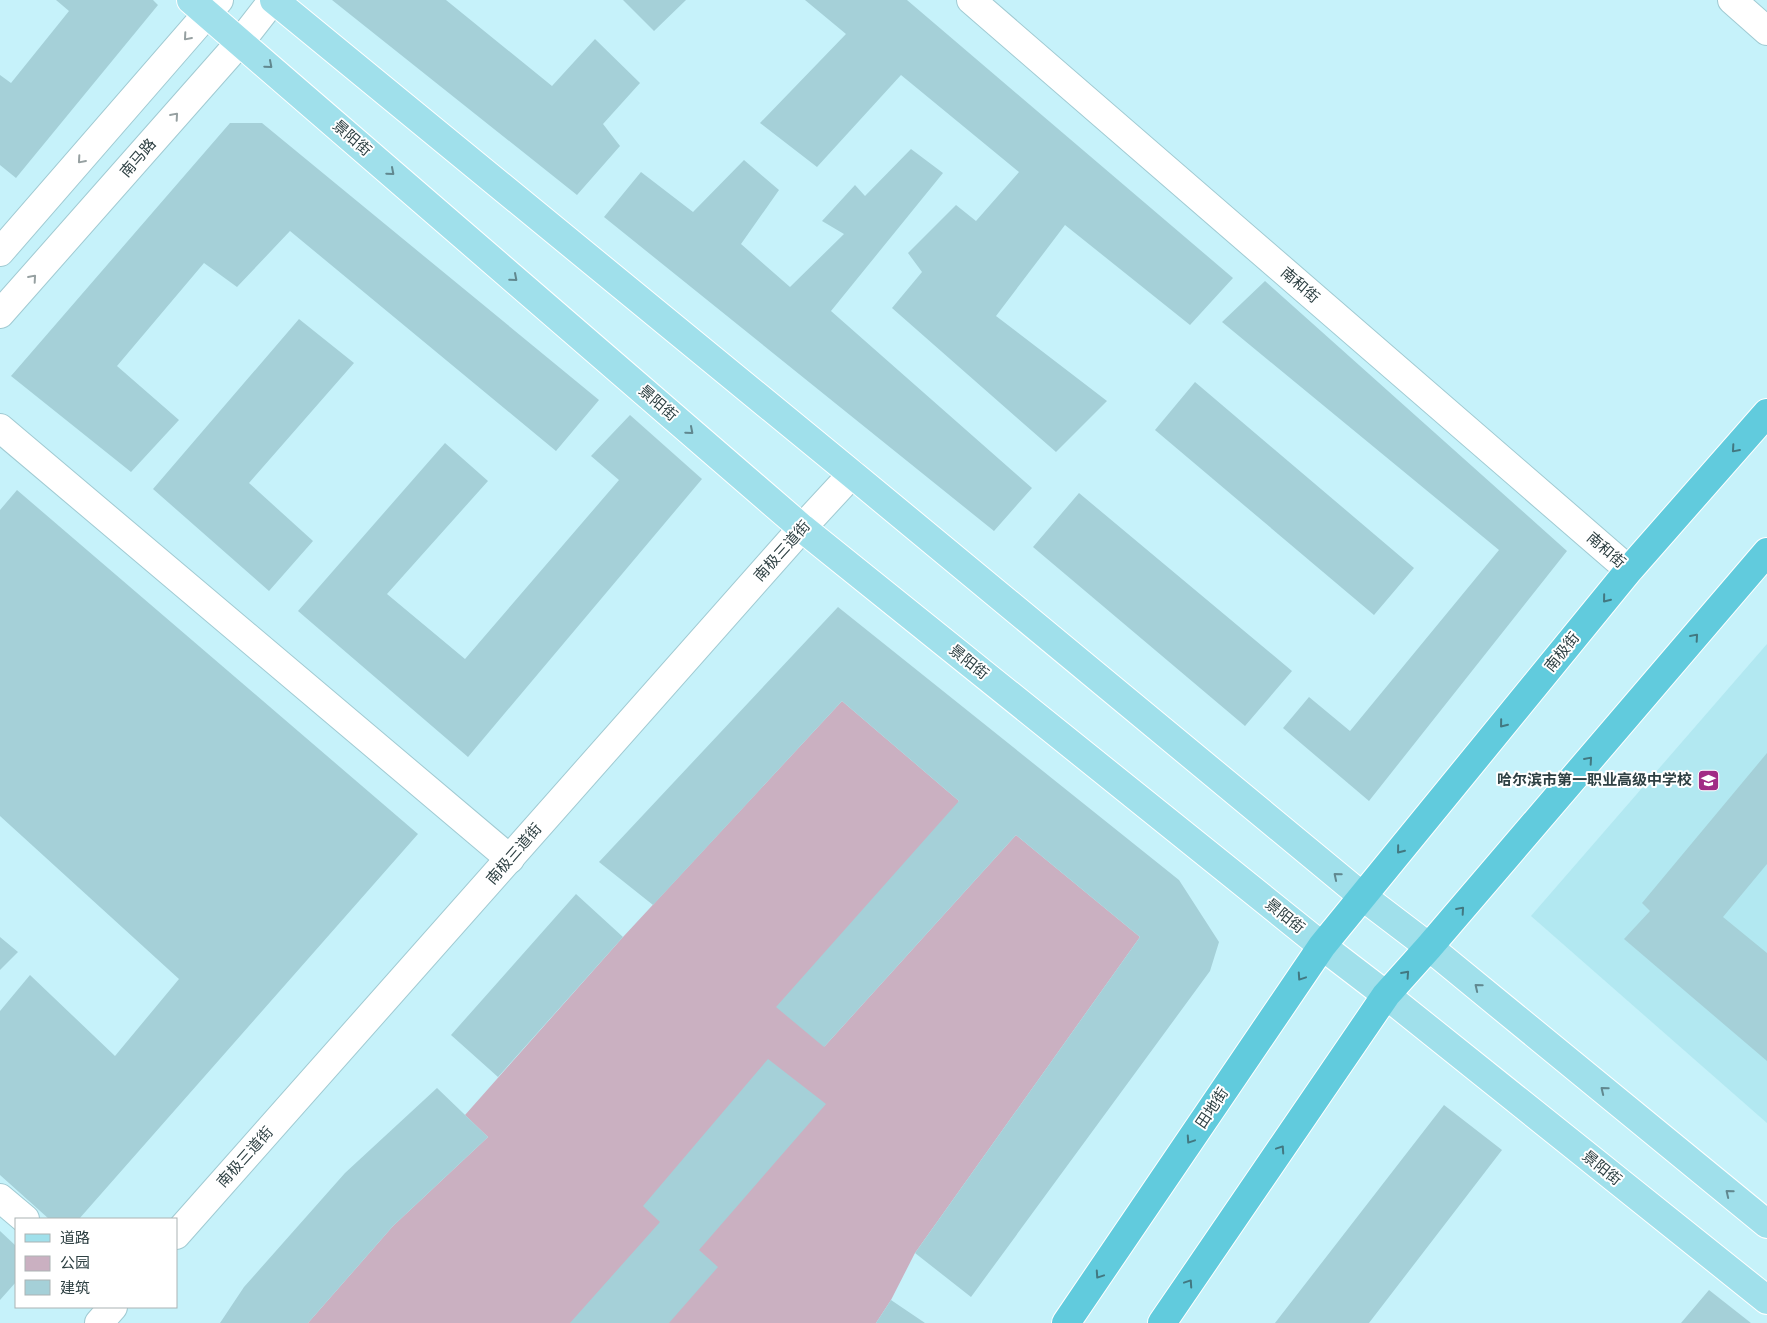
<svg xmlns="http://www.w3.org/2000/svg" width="1767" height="1323" viewBox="0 0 1767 1323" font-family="'Work Sans','Noto Sans SC',sans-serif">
<rect width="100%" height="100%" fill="#c6f2fa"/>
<path fill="#b2e8f1" d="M1767,644V1123L1531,916Z"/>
<path fill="#cab0c1" d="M842,701L959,801L824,1047L1016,835L1140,937L915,1253L891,1300L876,1323H308L393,1226L488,1137L465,1115L623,937Z"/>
<path fill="#a5d0d8" d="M56,0H153L158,5L16,178L0,165V75L11,83L69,11Z
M332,0H446L552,86L595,39L640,83L603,124L620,146L577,195Z
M623,0H686L654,31Z
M805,0H907L1233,278L1190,325L1065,225L996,316L1107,401L1056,452L892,308L922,272L908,253L956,205L976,221L1019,172L901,75L817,167L760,123L846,34Z
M230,123H262L599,400L556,451L290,231L237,287L204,263L117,366L179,420L131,472L11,376Z
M911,149L943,173L831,311L1032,488L994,531L604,217L641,172L693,212L744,160L779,190L741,244L790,287L844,234L822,221L855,185L865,196Z
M1265,281L1567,551L1369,801L1283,728L1309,697L1350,731L1499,550L1222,322Z
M299,319L354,363L249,483L313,541L269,591L153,489Z
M1195,382L1414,568L1374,615L1155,430Z
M630,415L702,479L468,757L298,611L445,443L488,481L387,594L465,659L619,480L591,456Z
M17,490L418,834L79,1219H49L0,1175V1011L30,975L115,1056L179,979L0,816V510Z
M1079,493L1292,671L1245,726L1033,547Z
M838,607L1179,880L1219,942L1210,971L971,1297L915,1253L1140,937L1016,835L824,1047L776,1007L959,801L842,701L653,905L599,862Z
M1767,753V864L1723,917L1767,953V1061L1624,939L1650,911L1642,903Z
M576,894L623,937L498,1077L451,1035Z
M0,937L18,952L0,970Z
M768,1059L826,1104L699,1250L718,1267L669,1323H570L660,1222L643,1206Z
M437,1088L488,1137L393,1226L308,1323H220L244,1287L345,1173Z
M1444,1105L1502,1150L1369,1323H1275Z
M0,1231L16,1246V1282L0,1300Z
M1709,1290L1751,1323H1681Z
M891,1300L925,1323H876Z"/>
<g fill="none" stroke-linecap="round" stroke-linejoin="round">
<defs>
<path id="street" d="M0,428L510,859"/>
<path id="secondary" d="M971,0L1629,570
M1732,0L1767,31
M0,252L219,0
M0,314L241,41L273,0
M0,1198L25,1219
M176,1235L802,528L852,474
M99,1323L113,1307"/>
<path id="primary" d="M191,0L802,528L1322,946L1386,995L1767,1300
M274,0L852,474L1362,896L1429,947L1767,1224"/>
<path id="highway" d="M1066,1323L1322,946L1629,570L1767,413
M1162,1323L1386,995L1429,947L1767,552"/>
</defs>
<use href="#street" stroke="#a0cad2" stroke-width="30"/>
<use href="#secondary" stroke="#a0cad2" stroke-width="30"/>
<use href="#primary" stroke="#fff" stroke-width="30"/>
<use href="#highway" stroke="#fff" stroke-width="30"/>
<use href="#street" stroke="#fff" stroke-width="28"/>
<use href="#secondary" stroke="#fff" stroke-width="28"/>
<use href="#primary" stroke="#a0e0eb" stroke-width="28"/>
<use href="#highway" stroke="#61cbdd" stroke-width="28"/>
</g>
<defs><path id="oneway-chevron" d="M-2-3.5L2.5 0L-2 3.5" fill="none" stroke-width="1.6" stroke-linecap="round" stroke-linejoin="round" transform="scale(1.25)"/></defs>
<g stroke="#96a0a1">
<use href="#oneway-chevron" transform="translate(187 37) rotate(131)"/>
<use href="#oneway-chevron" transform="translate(175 116) rotate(-49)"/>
<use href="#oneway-chevron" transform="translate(81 160) rotate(131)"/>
<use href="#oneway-chevron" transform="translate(33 278) rotate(-49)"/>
</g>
<g stroke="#61888f">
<use href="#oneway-chevron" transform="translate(269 65) rotate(41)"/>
<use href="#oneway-chevron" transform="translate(391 172) rotate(41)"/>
<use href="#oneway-chevron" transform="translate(514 278) rotate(41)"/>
<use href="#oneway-chevron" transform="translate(690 431) rotate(41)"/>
<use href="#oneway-chevron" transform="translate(1337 876) rotate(-140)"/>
<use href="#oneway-chevron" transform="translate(1478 987) rotate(-141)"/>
<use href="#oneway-chevron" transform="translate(1604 1090) rotate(-141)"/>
<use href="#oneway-chevron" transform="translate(1729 1193) rotate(-141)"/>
</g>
<g stroke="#427881">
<use href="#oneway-chevron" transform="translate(1735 449) rotate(131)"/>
<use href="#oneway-chevron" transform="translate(1606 599) rotate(129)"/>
<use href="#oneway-chevron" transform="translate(1695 637) rotate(-49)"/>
<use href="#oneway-chevron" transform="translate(1503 724) rotate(129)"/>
<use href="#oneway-chevron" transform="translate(1589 760) rotate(-49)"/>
<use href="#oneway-chevron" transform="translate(1400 850) rotate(129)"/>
<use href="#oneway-chevron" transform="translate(1461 910) rotate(-49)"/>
<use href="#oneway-chevron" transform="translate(1406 974) rotate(-48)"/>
<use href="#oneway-chevron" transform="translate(1301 977) rotate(124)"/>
<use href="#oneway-chevron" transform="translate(1190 1140) rotate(124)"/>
<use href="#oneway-chevron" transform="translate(1281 1149) rotate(-56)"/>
<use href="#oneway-chevron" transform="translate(1099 1275) rotate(124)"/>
<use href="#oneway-chevron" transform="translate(1189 1283) rotate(-56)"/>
</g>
<defs>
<symbol id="school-square" viewBox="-11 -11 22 22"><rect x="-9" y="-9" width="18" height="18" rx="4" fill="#a12c85" stroke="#fff"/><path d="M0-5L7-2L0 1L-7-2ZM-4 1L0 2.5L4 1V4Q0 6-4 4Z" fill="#fff"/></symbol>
</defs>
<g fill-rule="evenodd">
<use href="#school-square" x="1696" y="768" width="25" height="25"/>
</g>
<g text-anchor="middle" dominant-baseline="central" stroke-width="4" stroke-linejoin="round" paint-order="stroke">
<g font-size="15" fill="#2e4043" stroke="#fff">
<text transform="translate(352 138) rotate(41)">景阳街</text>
<text transform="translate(138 158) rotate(-49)">南马路</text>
<text transform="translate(1300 285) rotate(41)">南和街</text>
<text transform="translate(658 403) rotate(41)">景阳街</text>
<text transform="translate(1606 550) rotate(41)">南和街</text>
<text transform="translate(782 551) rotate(-48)">南极三道街</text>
<text transform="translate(1562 652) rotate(-51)">南极街</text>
<text transform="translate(969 662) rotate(39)">景阳街</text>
<text transform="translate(514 854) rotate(-49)">南极三道街</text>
<text transform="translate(1285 916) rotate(39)">景阳街</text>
<text transform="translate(1212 1108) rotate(-56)">田地街</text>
<text transform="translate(245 1157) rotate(-48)">南极三道街</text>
<text transform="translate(1602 1168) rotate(39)">景阳街</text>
</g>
<g font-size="15" font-weight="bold" fill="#2e4043" stroke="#fff" text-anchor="end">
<text x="1692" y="780">哈尔滨市第一职业高级中学校</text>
</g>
</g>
<rect x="15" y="1218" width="162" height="90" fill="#ffffff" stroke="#abb3b4"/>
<rect x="25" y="1234" width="25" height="8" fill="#a0e0eb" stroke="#abb3b4"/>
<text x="60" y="1243" font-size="15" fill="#2e4043">道路</text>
<rect x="25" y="1256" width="25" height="15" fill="#cab0c1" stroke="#abb3b4"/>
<text x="60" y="1268" font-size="15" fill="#2e4043">公园</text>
<rect x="25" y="1280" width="25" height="15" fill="#a5d0d8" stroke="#abb3b4"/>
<text x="60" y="1293" font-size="15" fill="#2e4043">建筑</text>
</svg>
